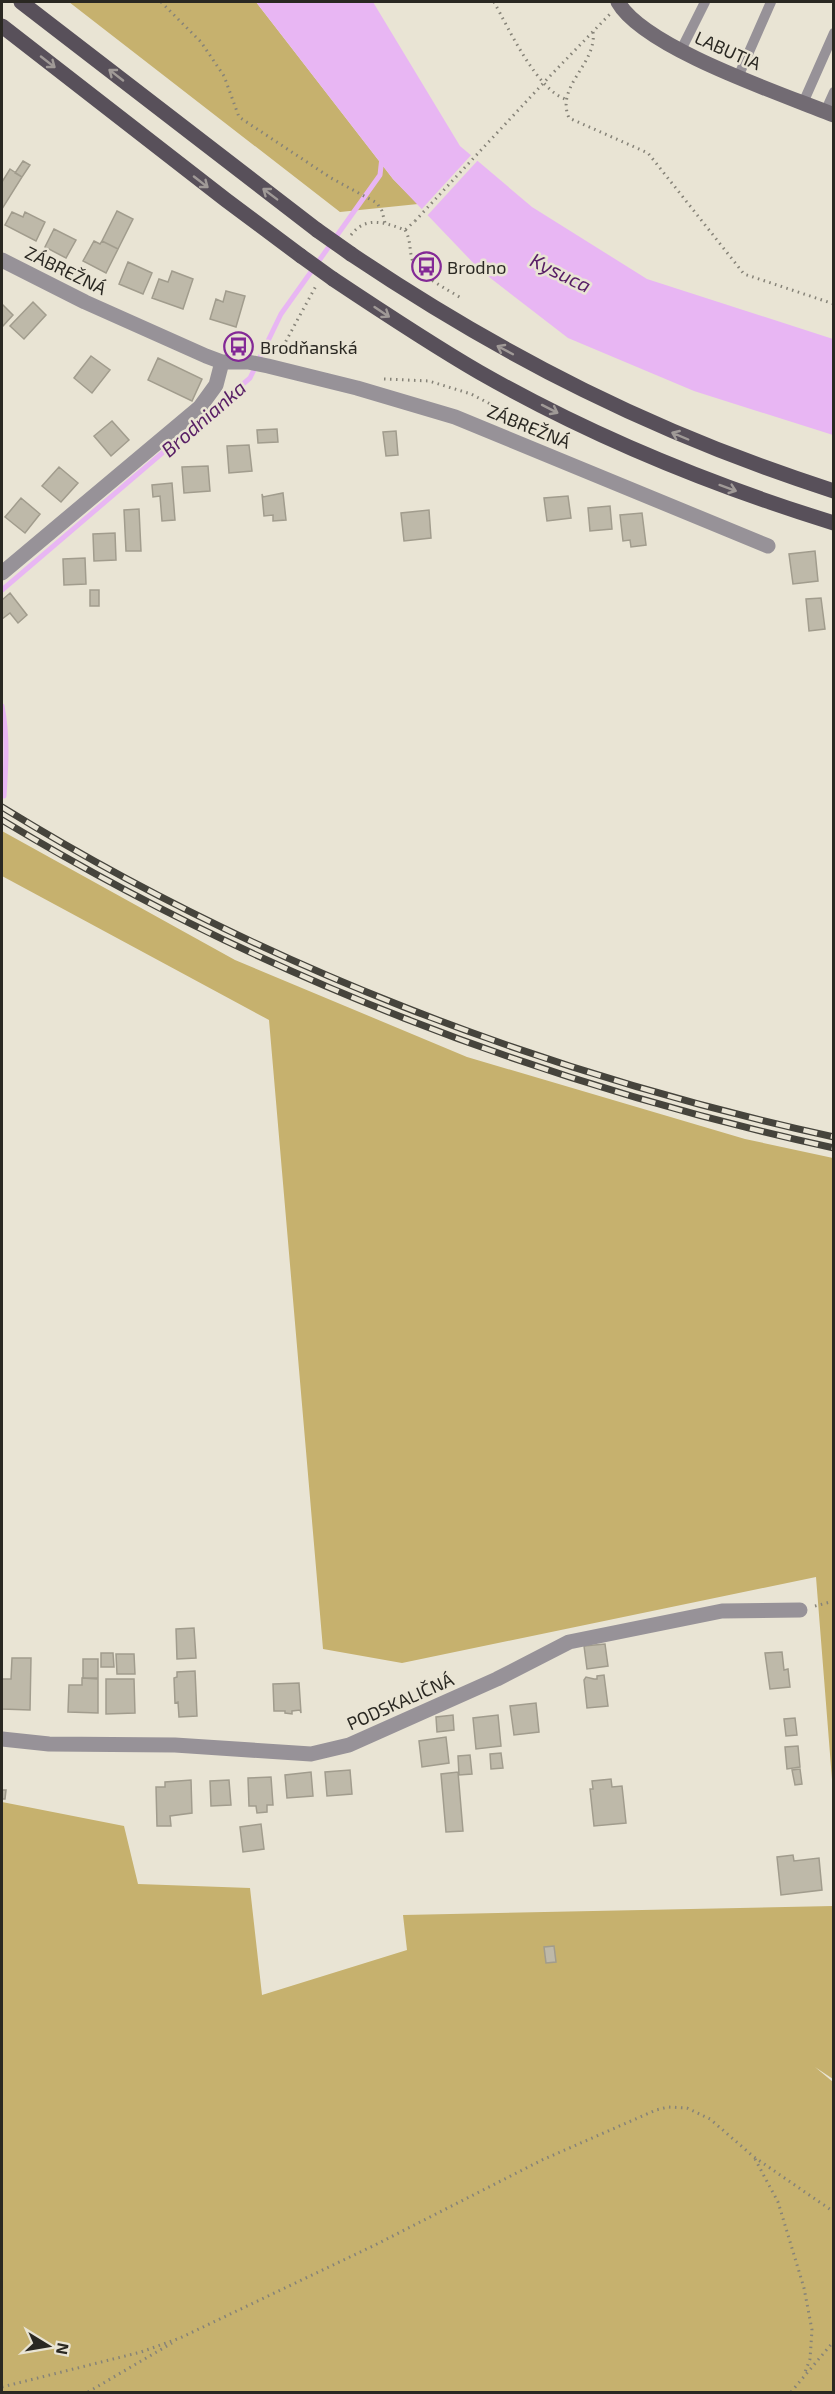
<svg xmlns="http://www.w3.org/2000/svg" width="835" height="2394" viewBox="0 0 835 2394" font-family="'Exo 2',sans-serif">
<rect width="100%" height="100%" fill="#e9e4d4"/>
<path fill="#c6b16e" d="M69,2H256L393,179L418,204L340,212Z
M2,831L235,960L467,1057L745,1139L833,1158V1792L816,1577L402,1663L323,1649L269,1020L2,876Z
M2,1802L124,1826L138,1884L250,1888L262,1995L407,1950L403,1915L833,1906V2079L815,2067L833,2082V2392H2Z"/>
<path fill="#e8b6f3" d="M256,2H373L460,146L532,207L647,279L833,339V435L694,391L568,338L480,270L393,179Z"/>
<path fill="#e9e4d4" d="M473,153L479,159L426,217L420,211Z"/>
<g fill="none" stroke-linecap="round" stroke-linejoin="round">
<path stroke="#e8b6f3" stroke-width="5" d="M2,590L250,378L281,314L380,175L382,157
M2,706C8,736 6,766 4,796"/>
</g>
<path fill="#beb9a9" stroke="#a19c8d" stroke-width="1.5" d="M23,161L30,165L22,177L15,173Z
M10,169L22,177L2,209V182Z
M117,211L133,219L118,249L102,241Z
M12,212L23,217L25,212L45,222L36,241L5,225Z
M54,229L76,240L66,258L45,247Z
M94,241L100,244L102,241L118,249L106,273L83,261Z
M128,262L152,273L143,294L119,284Z
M172,271L193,279L183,309L152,298L159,279L168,282Z
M226,291L245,296L236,327L210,319L216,299L223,302Z
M33,302L46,315L24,339L10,326Z
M2,304L13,315L2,327Z
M91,356L110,370L92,393L74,378Z
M158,358L202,379L192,401L148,380Z
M112,421L129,440L111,456L94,436Z
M277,429L278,442L258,443L257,430Z
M396,431L398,455L386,456L383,432Z
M249,445L252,471L229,473L227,446Z
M208,466L210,491L184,493L182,467Z
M59,467L78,483L61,502L42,486Z
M172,483L175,520L162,521L160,496L153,497L152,485Z
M283,493L286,520L273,521V515L264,516L262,494L263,497Z
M568,496L571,518L547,521L544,498Z
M21,498L40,514L25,533L5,517Z
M610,506L612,529L590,531L588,508Z
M139,509L141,551H126L124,510Z
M429,510L431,538L404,541L401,513Z
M642,513L646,545L631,547L630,540L623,541L620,515Z
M115,533L116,560L94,561L93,534Z
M815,551L818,581L793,584L789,554Z
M85,558L86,584L64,585L63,559Z
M90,590H99V606H90Z
M10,593L27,615L18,623L10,613L2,619V600Z
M821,598L825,629L809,631L806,599Z
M194,1628L196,1658L177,1659L176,1629Z
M605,1644L608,1666L587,1669L584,1646Z
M782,1652L784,1670L788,1669L790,1687L770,1689L765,1653Z
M101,1653H113L114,1667H101Z
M116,1654H134L135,1674H117Z
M12,1658H31L30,1710L2,1709V1679H11Z
M83,1659H98V1678H83Z
M195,1671L197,1716L179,1717L178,1702L175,1703L174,1678L177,1677V1672Z
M604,1675L608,1706L587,1708L584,1680L586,1677L594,1679H597V1676Z
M82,1678L98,1679V1713L68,1712L69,1685H82Z
M106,1679H134L135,1713L106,1714Z
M299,1683L301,1713L300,1710L292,1711V1714L285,1713V1711H274L273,1684Z
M536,1703L539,1732L514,1735L510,1706Z
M453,1715L454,1730L437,1732L436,1717Z
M498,1715L501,1746L476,1749L473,1718Z
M795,1718L797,1735L786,1736L784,1719Z
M446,1737L449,1763L422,1767L419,1741Z
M798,1746L800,1767L787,1769L785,1747Z
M501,1753L503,1768L491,1769L490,1754Z
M470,1755L472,1774L459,1775L458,1756Z
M800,1769L802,1784L795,1785L792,1770Z
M350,1770L352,1794L327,1796L325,1772Z
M311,1772L313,1796L287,1798L285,1775Z
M458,1772L463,1831L446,1832L441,1774Z
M271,1777L273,1805H267V1812L257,1813L256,1806H249L248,1778Z
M611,1779L612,1787L622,1786L626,1823L594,1826L590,1789H593L592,1781Z
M191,1780L192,1813L170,1816L171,1826H157L156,1787H165V1782Z
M229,1780L231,1805L211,1806L210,1781Z
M2,1790H6L5,1799H2Z
M261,1824L264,1849L243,1852L240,1827Z
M793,1855L794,1861L819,1858L822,1890L781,1895L777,1857Z
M554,1946L556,1962L546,1963L544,1947Z"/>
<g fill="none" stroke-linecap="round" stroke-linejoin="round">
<path stroke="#868378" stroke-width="3" stroke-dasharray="1.5 4.5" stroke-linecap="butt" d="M161,2L201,42L224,76L239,117L331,178L377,203L382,211L385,223
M494,2C509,29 536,88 565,99
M593,32C597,64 555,86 569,118L648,153L744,274L834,304
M550,76L610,14
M405,230C411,240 409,248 412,259C416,274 447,289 461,298
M351,235C366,215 386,223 405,230L415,221
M280,352L317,284
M384,379L429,381L471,394L527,423
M815,1606L834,1601
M755,2159L778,2202L804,2288L812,2330L810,2359L804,2375
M2,2387L141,2352L180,2338L375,2245L542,2160L656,2110L668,2107L687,2108L710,2119L754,2157L834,2212
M88,2392L172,2343
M791,2392L834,2341"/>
<path stroke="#979298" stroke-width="10" d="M681,50L705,2
M738,77L771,2
M803,103L834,33
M825,112L834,92"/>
<path stroke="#979298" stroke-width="15" d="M2,260L85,302L206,356L222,362H248L268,366L357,388L455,417L768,546
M2,573L200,407L216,385L222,362
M2,1739L49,1744L175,1745L311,1754L349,1745L497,1679L569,1642L722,1611L800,1610"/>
<path stroke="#726b73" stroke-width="15" d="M618,2C644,48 782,94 834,115"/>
<path stroke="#58505a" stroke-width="15" d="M21,2L317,230
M2,26L226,200L301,256
M351,254C506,358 656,434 834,491
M333,279C381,311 429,343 479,372C591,436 711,485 834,523"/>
<defs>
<path id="rail" d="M2,807C257,964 541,1073 834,1137
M2,820C258,975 541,1084 834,1148"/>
</defs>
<use href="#rail" stroke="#46443c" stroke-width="7"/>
<use href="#rail" stroke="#e9e4d4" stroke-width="4.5" stroke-dasharray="14" stroke-linecap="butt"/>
<path stroke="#868378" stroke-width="3" stroke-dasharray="1.5 4.5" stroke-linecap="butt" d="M415,221L550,76"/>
<path stroke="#58505a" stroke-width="15" d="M317,230L351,254
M301,256L333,279"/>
</g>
<defs><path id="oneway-shaft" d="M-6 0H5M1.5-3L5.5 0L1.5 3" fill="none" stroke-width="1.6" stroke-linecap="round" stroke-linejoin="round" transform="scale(1.5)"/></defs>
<g stroke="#a09a97">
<use href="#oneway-shaft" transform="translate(48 62) rotate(38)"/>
<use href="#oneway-shaft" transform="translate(116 75) rotate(-142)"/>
<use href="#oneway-shaft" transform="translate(201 182) rotate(38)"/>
<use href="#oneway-shaft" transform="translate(270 194) rotate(-143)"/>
<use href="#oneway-shaft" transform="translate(382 312) rotate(34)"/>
<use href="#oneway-shaft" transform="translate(505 350) rotate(-152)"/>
<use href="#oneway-shaft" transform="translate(550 409) rotate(27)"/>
<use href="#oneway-shaft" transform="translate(680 436) rotate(-157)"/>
<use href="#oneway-shaft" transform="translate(728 488) rotate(20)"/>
</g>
<defs>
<symbol id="bus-ring" viewBox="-11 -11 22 22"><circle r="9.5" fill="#e9e4d4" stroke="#832996" stroke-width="1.5"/><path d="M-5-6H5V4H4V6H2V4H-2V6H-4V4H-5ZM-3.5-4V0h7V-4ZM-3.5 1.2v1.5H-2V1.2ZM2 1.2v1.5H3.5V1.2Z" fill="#832996"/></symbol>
</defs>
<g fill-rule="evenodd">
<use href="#bus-ring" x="410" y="250" width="33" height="33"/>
<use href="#bus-ring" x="222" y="330" width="33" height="33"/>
</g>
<g text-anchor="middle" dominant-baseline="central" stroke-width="5" stroke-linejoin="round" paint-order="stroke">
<g font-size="18" fill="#2a2822" stroke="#e9e4d4">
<text transform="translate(728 50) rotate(24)">LABUTIA</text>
<text transform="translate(66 270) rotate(26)">ZÁBREŽNÁ</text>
<text transform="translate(529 426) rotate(22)">ZÁBREŽNÁ</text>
<text transform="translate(400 1701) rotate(-24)">PODSKALIČNÁ</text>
</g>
<g font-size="18" fill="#2a2822" stroke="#e9e4d4" text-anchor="start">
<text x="447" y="267">Brodno</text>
<text x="260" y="347">Brodňanská</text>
</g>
<g font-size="20" font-style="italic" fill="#571d64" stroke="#e9e4d4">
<text transform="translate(561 272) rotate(26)">Kysuca</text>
<text transform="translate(203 418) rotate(-41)">Brodnianka</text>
</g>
</g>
<rect width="835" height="2394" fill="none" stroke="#2a2822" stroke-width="6"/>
<g transform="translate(48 2346) rotate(101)" stroke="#e9e4d4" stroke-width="4.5" paint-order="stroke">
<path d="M0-4.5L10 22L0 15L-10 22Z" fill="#2a2822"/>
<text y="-9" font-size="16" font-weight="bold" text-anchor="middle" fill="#2a2822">N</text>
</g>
</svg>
